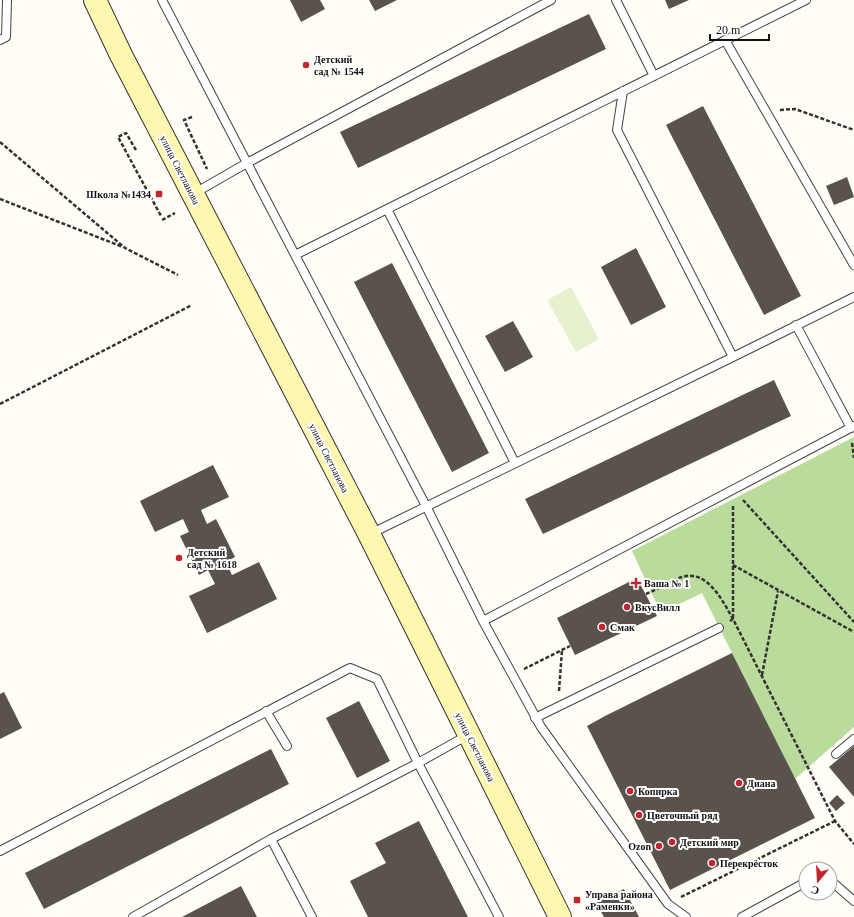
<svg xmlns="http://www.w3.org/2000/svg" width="854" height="917" viewBox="0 0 854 917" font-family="'Times New Roman',serif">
<rect width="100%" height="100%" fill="#fffdf5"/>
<path fill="#b9dc9c" d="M854,437V727L795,779L702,593L661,613L632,551Z"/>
<path fill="#e6f2cf" d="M571,287L599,339L576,352L547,300Z"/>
<path fill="#5a524d" d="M290,0H320L325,9L301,22Z
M369,0H397L375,11Z
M665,0H689L669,9Z
M589,14L606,49L358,168L340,132Z
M703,106L801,296L764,315L666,125Z
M847,177L854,197L834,205L826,186Z
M636,248L666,307L631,325L601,267Z
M392,263L489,453L452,472L354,282Z
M513,321L533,357L505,372L485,336Z
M774,380L791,416L543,534L525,499Z
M213,465L229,497L201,510L207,524L216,519L235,557L226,562L232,575L259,562L277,599L207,633L189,596L215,584L208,570L199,575L180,536L189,532L183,519L155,532L140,501Z
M637,578L657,616L575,655L557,618Z
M732,653L815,818L670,890L587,726L605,716Z
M4,692L22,728L0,739V694Z
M359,701L390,761L357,778L326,718Z
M854,746V797L829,767Z
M271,749L289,784L44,909L25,873Z
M837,795L845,803L836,811L829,803Z
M419,821L468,917H368L350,881L386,863L375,843Z
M241,886L257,917H182Z
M624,889L639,917H604L596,903Z"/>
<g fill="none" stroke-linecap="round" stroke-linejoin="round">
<defs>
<path id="lane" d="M162,0L426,506L483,621L541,727L668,904L686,917
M616,0L654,76
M0,40L6,37L7,0
M725,40L854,265
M623,91L617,130L733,357
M193,194L247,163L551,0
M387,209L515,463
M295,255L806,0
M796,325L851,428
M370,534L733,357L854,297
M483,621L854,426
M266,711L287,746
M535,718L719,628
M836,754L854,739
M271,839L312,917
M0,851L350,668L377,679L418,763L499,917
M830,880L854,901
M133,917L271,839L418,763L468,735
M742,917L806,882"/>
<path id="secondary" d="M95,0L121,55L369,534L560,917"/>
</defs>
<use href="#lane" stroke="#444" stroke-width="10"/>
<use href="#secondary" stroke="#333" stroke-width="24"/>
<path stroke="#333" stroke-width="2.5" stroke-dasharray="4 2" stroke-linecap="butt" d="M780,110L795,109L854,130
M192,117L184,120L207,169
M0,142L125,248L178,275
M136,150L126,133L118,137L161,216
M0,199L123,247
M162,220L175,213
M0,404L192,305
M852,443L854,458
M743,500L854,622
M733,506V619
M733,565L854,632
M646,594C658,589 670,581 682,577C708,569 723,602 733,619
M730,621L733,619L835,821L854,844
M524,669L570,646
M762,675L778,591
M559,691L562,650
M681,897L835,821"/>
<use href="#lane" stroke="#fff" stroke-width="8"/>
<use href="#secondary" stroke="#fff6b0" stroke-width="22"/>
</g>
<g fill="#c4262e" stroke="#fff" stroke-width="1.5">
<circle cx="306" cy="65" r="4"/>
<rect x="155" y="190" width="8" height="8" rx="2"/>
<circle cx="179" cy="558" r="4"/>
<path d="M634 577h4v4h4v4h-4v4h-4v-4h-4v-4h4z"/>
<circle cx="627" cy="607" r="4"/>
<circle cx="602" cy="627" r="4"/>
<circle cx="739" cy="783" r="4"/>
<circle cx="630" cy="791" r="4"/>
<circle cx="639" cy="815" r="4"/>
<circle cx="672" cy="842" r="4"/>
<circle cx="659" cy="846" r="4"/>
<circle cx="712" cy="863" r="4"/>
<rect x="573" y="896" width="8" height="8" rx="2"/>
</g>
<g text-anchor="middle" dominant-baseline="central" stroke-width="4" stroke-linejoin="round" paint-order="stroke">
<g font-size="10" font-weight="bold" fill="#111" stroke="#fff" text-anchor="start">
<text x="314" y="59">Детский<tspan x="314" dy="12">сад № 1544</tspan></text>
<text x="151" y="194" text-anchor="end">Школа №1434</text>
<text x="187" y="552">Детский<tspan x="187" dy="12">сад № 1618</tspan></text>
<text x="644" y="583">Ваша № 1</text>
<text x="635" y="607">ВкусВилл</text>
<text x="610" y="627">Смак</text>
<text x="747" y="783">Диана</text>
<text x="638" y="791">Копирка</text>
<text x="647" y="815">Цветочный ряд</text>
<text x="680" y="842">Детский мир</text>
<text x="651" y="846" text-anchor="end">Ozon</text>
<text x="720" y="863">Перекрёсток</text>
<text x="585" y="894">Управа района<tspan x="585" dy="12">«Раменки»</tspan></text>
</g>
<g font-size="10" fill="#111" stroke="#fff">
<text transform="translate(180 170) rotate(63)">улица Светланова</text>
<text transform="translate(329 458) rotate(63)">улица Светланова</text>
<text transform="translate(475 747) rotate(63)">улица Светланова</text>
</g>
</g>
<g transform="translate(818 881) rotate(198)"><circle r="19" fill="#ffffff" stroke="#a0a0a0"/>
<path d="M0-3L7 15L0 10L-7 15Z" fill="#c4262e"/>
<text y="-6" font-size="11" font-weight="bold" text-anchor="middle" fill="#111111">С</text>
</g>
<path d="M710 34v6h59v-6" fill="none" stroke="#111111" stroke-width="2"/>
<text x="716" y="34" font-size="12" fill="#111111" stroke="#ffffff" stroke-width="3" paint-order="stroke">20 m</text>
</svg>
